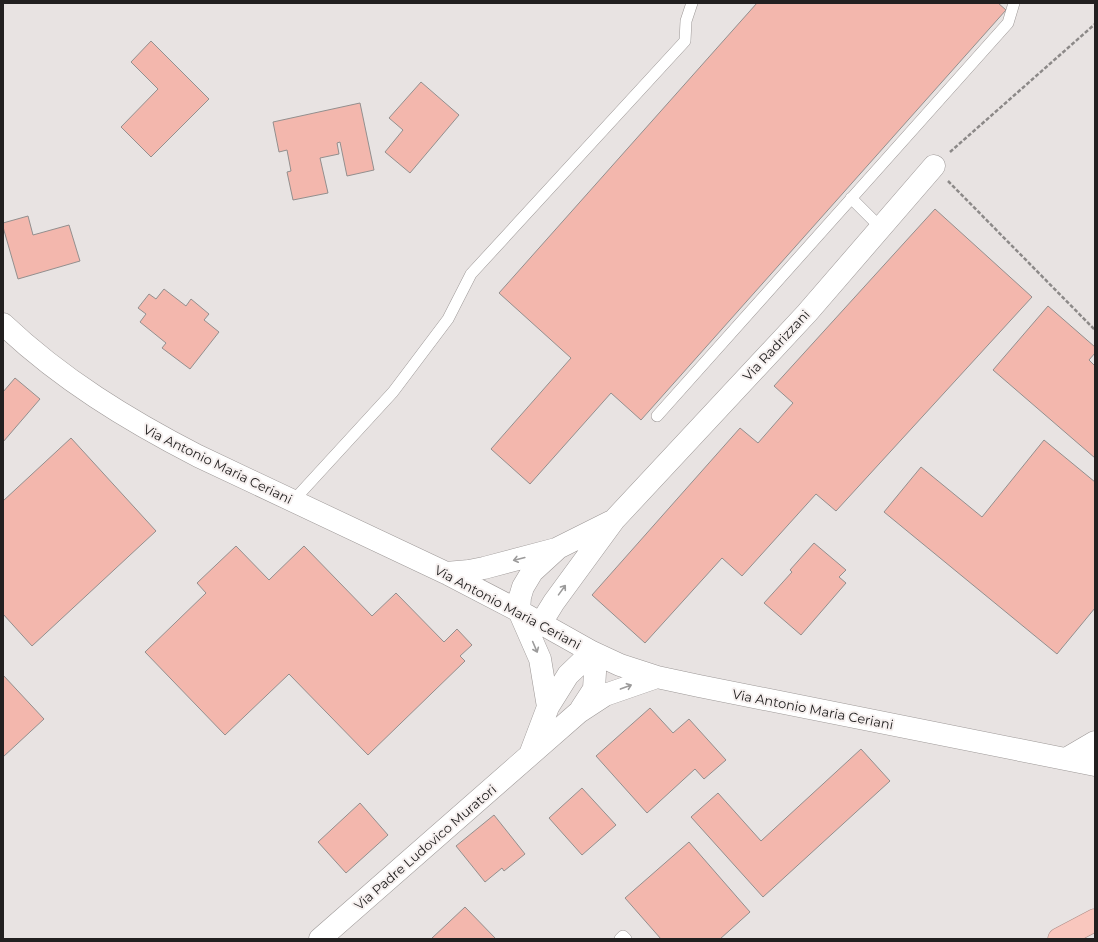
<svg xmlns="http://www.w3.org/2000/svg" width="1098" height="942" viewBox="0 0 1098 942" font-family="Montserrat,sans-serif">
<rect width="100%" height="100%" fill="#e8e3e2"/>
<path fill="#f3b7ad" stroke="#938f8e" d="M757,3H998L1006,10L641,420L611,393L530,484L491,449L571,358L499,293Z
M151,41L209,99L151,157L121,127L158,89L131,62Z
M421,82L459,115L410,173L385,152L403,130L389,118Z
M360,103L374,170L347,176L340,142L337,143L339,154L320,158L328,193L293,200L287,172L291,171L287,150L279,152L273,122Z
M935,209L1032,297L836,511L816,494L742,576L722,558L645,643L592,595L740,428L758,443L793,403L774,386Z
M28,216L33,235L69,225L80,261L18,279L3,227V223Z
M164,289L186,306L191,299L209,314L204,320L219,332L190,369L162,348L166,343L140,322L146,314L138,308L149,294L156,299Z
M1048,306L1095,347V353L1089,360L1095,366V458L993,370Z
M15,378L40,399L3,442V392Z
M71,438L156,531L32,646L3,614V501Z
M1044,440L1095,482V608L1057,654L884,512L921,467L982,517Z
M814,543L846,570L839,577L846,583L801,635L764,603L792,572L790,570Z
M236,546L269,580L304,546L372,616L396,593L444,642L457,629L472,645L460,656L465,661L368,755L289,674L225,735L145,652L206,593L197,583Z
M3,675L44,719L3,757Z
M650,708L673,733L689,719L726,760L704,779L695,769L647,813L596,756Z
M861,749L890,781L763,897L691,817L718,793L761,841Z
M582,788L616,825L582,855L549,818Z
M360,803L388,835L346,873L318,842Z
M494,815L525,854L504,871L502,868L485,882L456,846Z
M689,842L750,912L720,939H661L625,898Z
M465,907L496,939H431Z"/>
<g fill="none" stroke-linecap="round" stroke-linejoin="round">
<defs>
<path id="lane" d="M851,198L880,227
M657,416L1008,23L1014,3
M293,501L393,392L448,319L471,274L685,41L686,21L692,3
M620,939L623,936L626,939"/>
<path id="street" d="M3,324C61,379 128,420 198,456L446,573L519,611L592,652L620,665L657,677L699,686L1095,765
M446,573L469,571L484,568L556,549L610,522
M541,623L554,602L614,520L807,313L934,166
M548,707L540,659L519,611L520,597L523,587L532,572L556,550
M581,709L594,689L595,672L592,652
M531,752L548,707L568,675L592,652
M1066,759L1095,742
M320,939L579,712L605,695L657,677"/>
<path id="highway" d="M1059,939L1095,920"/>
</defs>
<use href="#lane" stroke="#9d9897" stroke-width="12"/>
<use href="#street" stroke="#9d9897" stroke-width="23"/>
<use href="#highway" stroke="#ae8d87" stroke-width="23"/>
<path stroke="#8c8988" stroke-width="2.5" stroke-dasharray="4 2" stroke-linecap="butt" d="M950,152L1095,24
M948,181L1095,330"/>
<use href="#lane" stroke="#fff" stroke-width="11"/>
<use href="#street" stroke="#fff" stroke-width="22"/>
<use href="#highway" stroke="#f9c7be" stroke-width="22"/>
</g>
<defs><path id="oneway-shaft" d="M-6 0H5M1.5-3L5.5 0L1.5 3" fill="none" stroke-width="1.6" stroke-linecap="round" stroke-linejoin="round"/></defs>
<g stroke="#9c9b9b">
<use href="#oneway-shaft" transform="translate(519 559) rotate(166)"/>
<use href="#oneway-shaft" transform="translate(562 590) rotate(-54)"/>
<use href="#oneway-shaft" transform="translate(535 647) rotate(67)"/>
<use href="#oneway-shaft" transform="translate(626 687) rotate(-20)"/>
</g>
<g text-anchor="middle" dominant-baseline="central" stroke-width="4" stroke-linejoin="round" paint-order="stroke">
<g font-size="13" fill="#222020" stroke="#f6f0ef">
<text transform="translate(776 345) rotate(-47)">Via Radrizzani</text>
<text transform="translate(218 464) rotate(26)">Via Antonio Maria Ceriani</text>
<text transform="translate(508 607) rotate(28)">Via Antonio Maria Ceriani</text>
<text transform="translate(813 709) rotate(11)">Via Antonio Maria Ceriani</text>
<text transform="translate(425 847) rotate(-41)">Via Padre Ludovico Muratori</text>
</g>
</g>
<rect width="1098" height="942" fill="none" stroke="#222020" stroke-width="8"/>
</svg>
